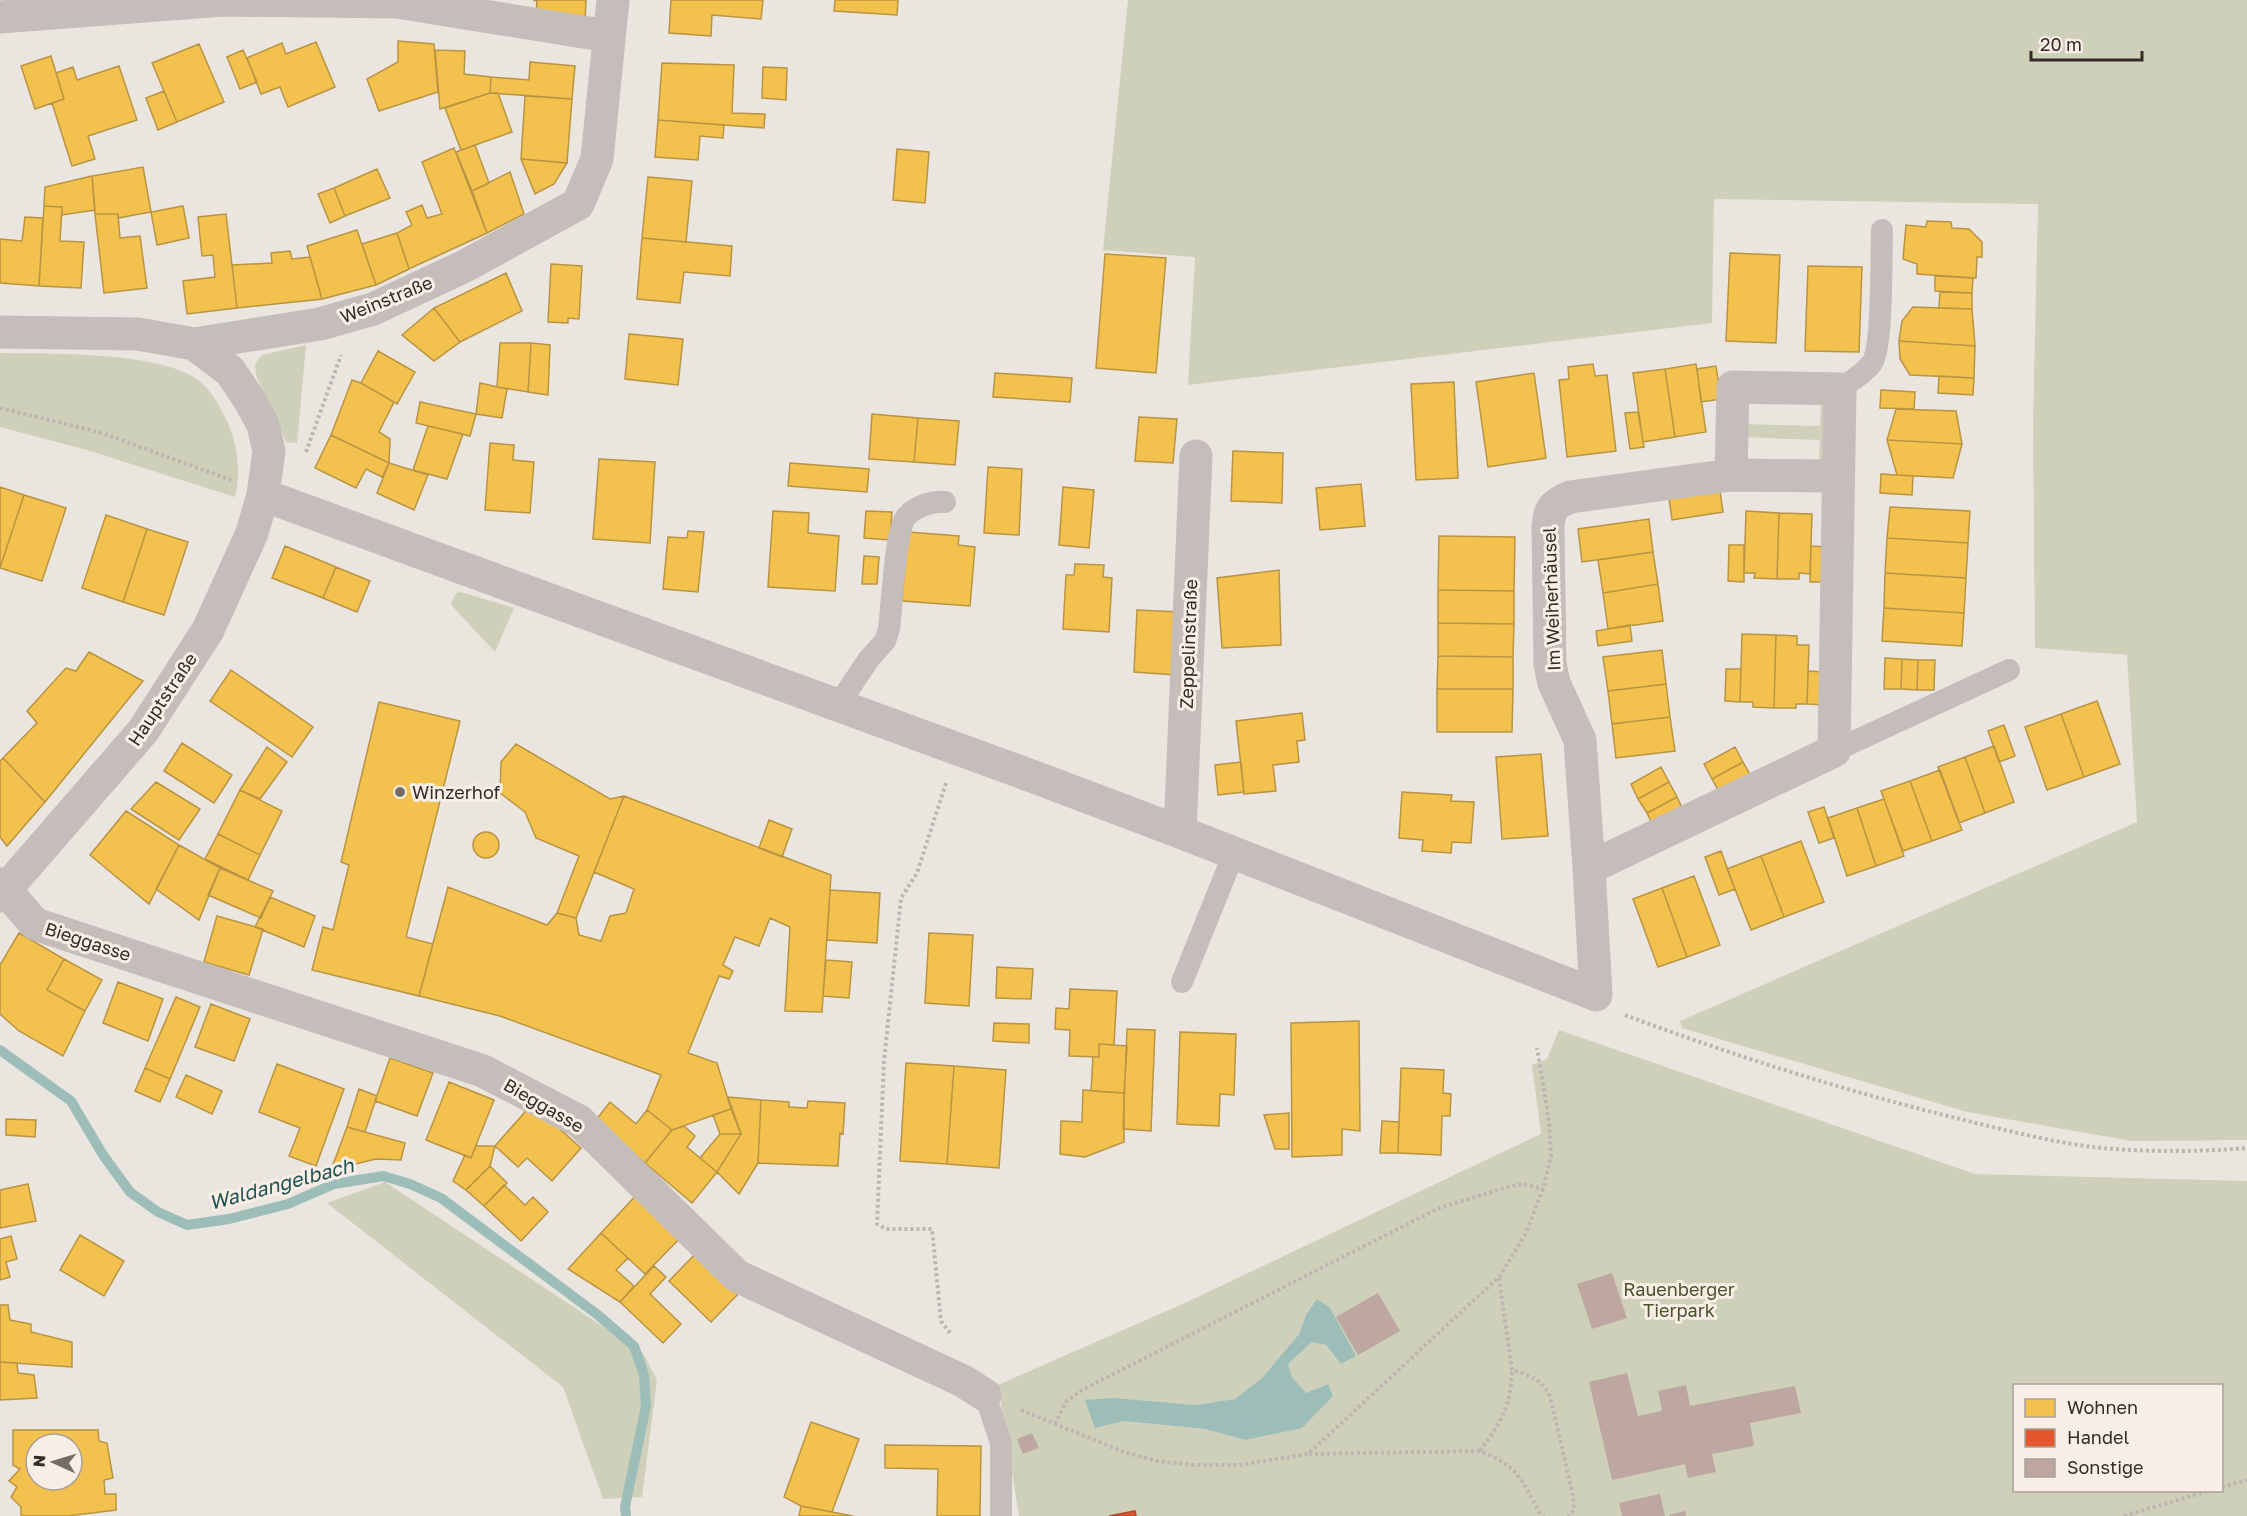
<svg xmlns="http://www.w3.org/2000/svg" width="2247" height="1516" viewBox="0 0 2247 1516" font-family="'Golos Text',sans-serif">
<rect width="100%" height="100%" fill="#ebe5df"/>
<path fill="#ced0ba" fill-rule="evenodd" d="M1128,0H2247V1140L2132,1141L1967,1112L1682,1028L1680,1021L2137,822L2127,655L2035,648L2033,425L2038,204L1714,199L1712,323L1188,385L1195,257L1103,250Z
M306,345L297,443L286,442L256,375L255,364L262,355Z
M0,353C51,354 158,351 198,380C211,389 220,407 227,421C238,446 241,471 235,497L87,450L0,427Z
M1821,404L1828,406L1829,456L1819,463L1820,440L1741,437L1742,424L1820,426Z
M461,592L514,608L495,652L452,606L451,603L456,593Z
M1559,1030L1975,1174L2247,1181V1516H1019L998,1385L1187,1302L1541,1134L1532,1065L1547,1059ZM1306,1315L1340,1364L1326,1345L1312,1342L1288,1364L1292,1377L1306,1393L1328,1384L1245,1440L1205,1429L1123,1421L1158,1403L1195,1405L1235,1399L1262,1378L1299,1334ZM2014,1386H2222V1490H2014Z
M385,1182L643,1353L657,1380L642,1497L603,1499L563,1387L327,1203Z"/>
<path fill="#9dbdb9" d="M1317,1299L1330,1308L1356,1356L1341,1364L1326,1345L1312,1342L1288,1364L1292,1377L1306,1393L1328,1384L1333,1396L1302,1428L1245,1440L1205,1429L1123,1421L1095,1428L1085,1400L1113,1398L1195,1405L1235,1399L1262,1378L1299,1334L1306,1315Z"/>
<path fill="#f2c14e" stroke="#b99442" stroke-width="1.5" fill-rule="evenodd" d="M533,0H586L585,21L536,12L537,1Z
M671,0H763L761,19L712,15L711,36L669,33Z
M835,0H898L897,15L834,11Z
M398,41L434,44L438,92L379,111L367,79L398,62Z
M316,42L335,87L288,107L280,87L261,94L247,58L282,43L286,54Z
M199,44L224,102L177,122L152,63Z
M243,50L257,82L240,89L227,57Z
M435,50L465,51L464,74L491,77L490,93L440,109Z
M51,56L64,99L35,109L21,66Z
M530,62L575,66L572,99L490,93L491,77L529,80Z
M662,63L734,65L732,113L765,114L764,128L658,120Z
M119,66L137,120L88,136L95,159L72,166L52,103L64,99L56,73L73,67L77,80Z
M763,67L787,68L786,100L762,98Z
M164,91L177,122L158,130L146,98Z
M490,93H498L512,132L461,150L445,108Z
M525,96L572,99L567,163L521,159Z
M658,120L724,125L723,138L700,136L698,160L655,157Z
M475,145L489,183L472,191L456,152Z
M454,148L487,233L409,269L397,233L412,225L406,212L422,205L427,218L442,214L422,162Z
M897,149L929,152L925,203L893,200Z
M521,159L567,163L554,184L535,194Z
M143,167L151,212L118,218V214H95L92,176Z
M377,169L390,198L345,216L334,188Z
M510,172L524,214L487,233L472,191Z
M92,176L95,210L62,215V207L44,206L45,187Z
M648,177L692,181L686,242L642,238Z
M334,188L345,216L330,223L318,194Z
M44,206L62,207L60,241L84,242L81,288L39,286Z
M183,206L189,238L157,245L151,212Z
M95,214H118L120,238L140,236L147,288L104,293Z
M226,214L237,308L187,314L183,281L215,277L213,255L202,256L198,217Z
M25,217L43,218L39,286L0,283V239L22,241Z
M1927,221L1951,222L1952,228L1969,229L1982,242V257H1977L1976,278L1917,274V264L1903,259L1906,225L1926,227Z
M357,230L376,285L322,299L307,246Z
M397,233L409,269L376,285L362,244Z
M642,238L732,246L730,276L684,272L680,303L637,299Z
M290,251L292,259L310,257L322,299L237,308L232,265L272,263L271,253Z
M1730,253L1780,255L1776,343L1726,341Z
M1105,254L1166,258L1156,373L1096,368Z
M551,264L582,266L579,319L568,318V323L548,322Z
M1808,266L1862,267L1859,352L1805,351Z
M506,273L522,311L460,342L434,308Z
M1935,276L1973,278L1972,293L1935,291Z
M1940,292L1972,293V309L1939,308Z
M1913,307L1972,309L1975,346L1899,341L1902,321Z
M434,308L460,342L434,361L402,335Z
M629,334L683,339L678,385L625,379Z
M1899,341L1975,346L1974,378L1910,375L1900,359Z
M500,343H531L528,392L497,387Z
M531,343L550,345L548,395L528,392Z
M378,351L415,372L397,404L361,383Z
M1593,364L1595,376L1607,375L1616,451L1567,457L1559,380L1569,379L1568,367Z
M1696,364L1706,432L1675,437L1665,369Z
M1716,366L1721,399L1701,402L1697,369Z
M1665,369L1675,437L1643,442L1633,373Z
M995,373L1072,378L1070,402L993,397Z
M1534,373L1546,458L1488,467L1476,382Z
M1939,376L1974,378L1973,395L1938,393Z
M352,380L361,383L394,402L379,432L390,439L389,463L331,435Z
M1454,382L1458,478L1416,480L1411,384Z
M480,383L507,389L502,418L476,414Z
M1881,390L1915,392L1914,409L1880,408Z
M420,402L476,414L470,436L416,423Z
M1896,409L1956,411L1962,444L1887,440Z
M1638,412L1644,447L1630,449L1625,413Z
M872,414L918,418L914,462L869,459Z
M1139,417L1177,419L1173,463L1135,461Z
M918,418L959,421L955,465L914,462Z
M428,426L463,434L447,479L413,470Z
M331,435L389,463L382,477L366,469L356,488L315,468Z
M1887,440L1962,444L1953,478L1897,475Z
M490,443L514,445L513,460L534,462L530,513L485,510Z
M1233,451L1283,453L1282,503L1231,501Z
M599,459L655,462L650,543L593,539Z
M389,463L428,475L414,510L377,493Z
M790,463L869,469L867,492L788,486Z
M988,467L1022,469L1019,535L984,533Z
M1881,474L1913,476L1912,495L1880,493Z
M1361,484L1365,526L1320,530L1316,488Z
M0,487L24,495L0,568Z
M1063,487L1094,490L1089,548L1059,545Z
M1720,491L1723,512L1672,520L1669,498Z
M24,495L66,508L42,581L0,568Z
M1890,507L1970,511L1968,543L1887,538Z
M773,511L809,513L808,533L839,536L835,591L768,587Z
M866,511L892,512L890,540L864,538Z
M1746,511L1779,513L1777,579L1754,578L1755,573H1744Z
M1779,513L1812,514L1810,574L1799,573V579H1777Z
M106,515L147,529L123,602L82,588Z
M1649,519L1653,552L1582,562L1578,529Z
M147,529L188,542L164,615L123,602Z
M688,531L704,532L698,592L663,589L668,537L687,538Z
M908,532L959,536L958,545L975,547L970,606L902,601Z
M1439,536L1515,537L1514,591L1438,590Z
M1887,538L1968,543L1966,578L1885,573Z
M1729,545H1744V582L1728,581Z
M285,546L336,567L323,598L272,578Z
M1811,546L1826,547L1825,582H1810Z
M1653,552L1658,584L1603,593L1598,560Z
M864,556L879,557L877,584H862Z
M1075,564L1104,565L1103,577L1112,578L1109,632L1063,629L1066,575H1074Z
M336,567L370,581L357,612L323,598Z
M1279,570L1281,645L1222,648L1217,578Z
M1885,573L1966,578L1964,613L1884,608Z
M1658,584L1663,621L1608,629L1603,593Z
M1438,590L1514,591V624L1438,623Z
M1884,608L1964,613L1962,646L1882,641Z
M1137,610L1180,612L1176,675L1134,672Z
M1438,623L1514,624L1513,657L1438,656Z
M1630,625L1632,641L1598,646L1596,631Z
M1742,634L1776,635L1774,708L1753,707V702H1740Z
M1776,635L1797,636V645H1809L1807,704H1796V708H1774Z
M1662,650L1666,684L1608,691L1603,657Z
M89,652L143,681L45,802L3,758L37,723L27,711L66,668L76,671Z
M1438,656L1513,657V689H1437Z
M1885,658L1902,659L1901,689H1884Z
M1902,659L1918,660L1917,690L1901,689Z
M1918,660H1935L1934,690H1917Z
M1726,669H1741L1740,702L1725,701Z
M231,670L313,727L292,757L210,701Z
M1808,671L1824,672V705L1807,704Z
M1666,684L1670,717L1612,724L1608,691Z
M1437,689H1513L1512,732H1437Z
M2097,701L2120,764L2084,777L2061,714Z
M379,702L460,721L406,937L433,944L419,996L312,970L323,927L333,930L349,865L341,862Z
M1302,713L1305,740L1297,741L1299,762L1273,765L1276,791L1244,794L1236,721Z
M2061,714L2084,777L2047,790L2025,727Z
M1670,717L1675,751L1616,758L1612,724Z
M2004,725L2015,756L1999,762L1988,731Z
M182,743L232,775L214,803L164,771Z
M516,744L610,799L624,796L576,918L557,913L579,856L536,838L525,812L500,793L501,762Z
M1994,746L2014,802L1985,813L1965,757Z
M267,747L287,762L260,799L240,790Z
M1735,747L1743,762L1712,779L1704,764Z
M1541,754L1548,836L1502,839L1496,757Z
M1965,757L1985,813L1959,823L1938,767Z
M3,758L45,802L7,846L0,837V761Z
M1241,762L1244,792L1218,795L1215,765Z
M1743,762L1752,778L1721,795L1712,779Z
M1661,767L1669,782L1638,799L1631,784Z
M1940,770L1962,830L1932,841L1910,781Z
M1910,781L1932,841L1903,851L1881,791Z
M156,782L200,809L179,840L131,809Z
M1669,782L1677,797L1647,813L1638,799Z
M240,790L282,811L260,855L218,834Z
M1402,792L1452,795L1451,801L1474,802L1471,843L1452,842L1451,853L1422,851L1423,840L1399,838Z
M624,796L831,875L822,1012L785,1011L790,927L770,918L759,946L735,937L723,965L733,971L729,979L719,976L688,1053L717,1063L731,1109L672,1130L647,1110L661,1075L500,1016L419,996L448,887L547,925L557,913L576,918L579,935L601,941L610,916L626,913L634,889L594,872Z
M1677,797L1684,812L1654,828L1647,813Z
M1884,799L1904,856L1876,866L1857,808Z
M1824,807L1834,838L1819,843L1808,812Z
M1857,808L1876,866L1847,876L1828,818Z
M126,811L179,845L149,904L90,855Z
M769,820L792,829L782,857L759,848Z
M473 845a13 13 0 1 1 26 0a13 13 0 1 1-26 0Z
M218,834L260,855L248,880L205,859Z
M1801,841L1824,902L1784,917L1761,856Z
M179,845L220,868L199,920L156,889Z
M1721,851L1735,889L1719,895L1705,857Z
M1761,856L1784,917L1751,930L1727,869Z
M220,868L273,891L261,918L208,895Z
M1694,876L1720,945L1687,957L1662,888Z
M1662,888L1687,957L1658,967L1633,899Z
M830,890L880,893L877,943L827,940Z
M270,897L315,916L304,947L255,927Z
M217,916L263,929L249,975L204,962Z
M19,933L64,959L47,990L85,1011L63,1056L19,1031L0,1014V965Z
M929,933L973,935L969,1006L925,1003Z
M64,959L102,980L85,1011L47,990Z
M826,960L852,962L849,998L823,996Z
M997,967L1033,969L1031,999L996,998Z
M118,982L163,999L148,1041L103,1023Z
M1070,989L1117,991L1114,1045L1099,1044V1057L1069,1056L1070,1030L1055,1029L1056,1008L1069,1009Z
M176,997L200,1007L170,1079L145,1068Z
M211,1004L250,1019L234,1061L195,1047Z
M1359,1021L1360,1131L1342,1129V1155L1292,1157L1291,1023Z
M994,1023L1029,1024V1043L993,1041Z
M1127,1029L1155,1030L1151,1131L1123,1129Z
M1180,1032L1236,1034L1234,1095L1220,1094L1219,1126L1177,1124Z
M1099,1044L1127,1046L1124,1093L1091,1091L1093,1057H1099Z
M390,1058L433,1073L417,1116L375,1101Z
M906,1063L954,1066L947,1164L900,1161Z
M277,1064L344,1089L316,1166L289,1156L300,1128L259,1112Z
M954,1066L1006,1070L999,1168L947,1164Z
M145,1068L170,1079L160,1102L135,1091Z
M1401,1068L1444,1070L1443,1093L1451,1094L1450,1116H1442L1441,1155L1398,1153Z
M186,1075L222,1091L212,1114L176,1097Z
M449,1082L494,1100L471,1158L426,1140Z
M359,1089L377,1096L365,1132L347,1127Z
M1083,1090L1124,1093V1142L1085,1157L1060,1154L1061,1121L1082,1122Z
M728,1097L761,1100L758,1163L739,1194L717,1172L741,1134Z
M761,1100L789,1102V1107L807,1108L808,1101L845,1103L843,1134L840,1133L838,1166L758,1163Z
M610,1102L636,1124L647,1110L672,1130L645,1163L596,1120Z
M532,1104L581,1148L552,1181L527,1158L518,1167L495,1146Z
M731,1109L741,1134H720L713,1115Z
M1289,1113V1149H1275L1264,1115Z
M6,1119L36,1120L35,1137L6,1135Z
M1382,1121L1399,1122L1398,1153H1380Z
M684,1126L695,1136L687,1147L717,1172L692,1203L645,1163L672,1130Z
M347,1127L405,1143L401,1160L376,1159L331,1170Z
M720,1134H741L717,1172L700,1158Z
M476,1146H495L490,1166L466,1190L453,1181L465,1155L471,1158Z
M490,1166L507,1183L484,1206L466,1190Z
M28,1184L36,1221L0,1228V1190Z
M504,1185L525,1205L533,1197L548,1212L521,1241L484,1206Z
M641,1190L686,1232L645,1274L601,1233Z
M601,1233L628,1258L616,1270L634,1286L620,1302L568,1269Z
M80,1235L124,1261L104,1296L60,1270Z
M11,1236L17,1259L6,1262L10,1277L0,1280V1239Z
M700,1249L742,1290L711,1322L669,1281Z
M654,1266L666,1277L650,1294L681,1324L663,1343L620,1302Z
M0,1305H8L10,1320L31,1324V1332L72,1342V1367L0,1362Z
M0,1362L17,1363L18,1373L34,1375L37,1398L0,1400Z
M811,1422L859,1439L832,1512L801,1506L784,1497Z
M13,1430H98L99,1441L107,1443L113,1478L104,1480L105,1494H116V1510L68,1516H21V1507L11,1497L17,1487L9,1481L20,1469L13,1465ZM36,1444H72V1480H36Z
M885,1445L981,1446L980,1516H937L938,1469L885,1468Z
M801,1506L832,1512L853,1516H799Z"/>
<path fill="#e4572e" stroke="#b04a2c" stroke-width="1.5" d="M1135,1511L1136,1516H1109Z"/>
<g fill="none" stroke-linecap="round" stroke-linejoin="round">
<path stroke="#9dbdb9" stroke-width="10" d="M0,1050L71,1101L103,1155L130,1192L158,1212L187,1225L229,1219L288,1204L334,1184L383,1176L410,1184L441,1198L598,1315L634,1346L644,1375L646,1406L625,1507L626,1516"/>
</g>
<path fill="#bea7a1" d="M1612,1273L1627,1318L1592,1329L1577,1284Z
M1378,1293L1400,1331L1358,1355L1336,1317Z
M1627,1373L1638,1416L1662,1411L1658,1391L1686,1385L1690,1406L1795,1386L1801,1413L1750,1423L1754,1446L1712,1454L1716,1472L1688,1478L1685,1464L1612,1480L1589,1382Z
M1032,1433L1039,1448L1023,1454L1017,1439Z
M1660,1494L1665,1516H1622L1619,1503Z
M1685,1511L1686,1516H1669V1515Z"/>
<g fill="none" stroke-linecap="round" stroke-linejoin="round">
<path stroke="#bdb5b1" stroke-width="4" stroke-dasharray="3 3" stroke-linecap="butt" d="M0,408L99,432L231,480
M306,452L341,355
M946,783L917,873L901,898L884,1061L877,1224L886,1229H932L941,1321L951,1334
M1625,1015C1737,1057 1852,1093 1968,1121C2009,1131 2060,1144 2102,1148C2150,1152 2198,1152 2247,1148
M1499,1278L1512,1370C1531,1376 1540,1378 1550,1396L1573,1496L1574,1510L1568,1516
M1021,1410L1124,1452L1157,1461L1194,1465H1239L1308,1454L1499,1277L1525,1235L1543,1189L1551,1156L1549,1121L1537,1048
M1055,1424L1066,1402L1082,1390L1439,1208L1508,1187L1523,1184L1543,1189
M1480,1451C1501,1423 1511,1406 1512,1370
M1309,1454L1480,1451C1518,1466 1521,1478 1539,1512L1544,1516
M2222,1487L2247,1480
M2124,1516L2211,1490"/>
<path stroke="#c4bdb9" stroke-width="22" d="M1840,389C1851,381 1864,374 1872,363C1883,347 1881,254 1882,230
M838,705L869,659L885,641L889,629C892,607 895,531 906,517C915,506 933,501 945,502
M1834,751L2009,670
M1182,982L1234,853
M985,1395L1001,1443V1516"/>
<path stroke="#c4bdb9" stroke-width="33" d="M0,17L223,0L397,2L608,36
M0,332L138,334L194,344
M1731,475L1838,476
M263,495L1037,778L1180,832L1596,995L1589,868L1834,751L1840,389L1733,387L1731,475L1570,497C1552,505 1550,508 1548,527L1550,664L1554,683L1580,740L1589,868
M1180,832L1196,456
M0,884L35,924L483,1071L579,1121L737,1276L963,1381L985,1395
M0,896L143,731L208,630L252,533L263,495L269,451L263,425L249,399L230,371L194,344L320,324L373,309L465,266L578,204L597,159L613,0"/>
</g>
<circle fill="#756b67" stroke="#f8eee6" stroke-width="2" cx="400" cy="792" r="6"/>
<g text-anchor="middle" dominant-baseline="central" stroke-width="6" stroke-linejoin="round" paint-order="stroke">
<g font-size="18" fill="#352a27" stroke="#f8eee6">
<text transform="translate(386 299) rotate(-22)">Weinstraße</text>
<text transform="translate(1551 599) rotate(-92)">Im Weiherhäusel</text>
<text transform="translate(1188 644) rotate(-88)">Zeppelinstraße</text>
<text transform="translate(162 699) rotate(-56)">Hauptstraße</text>
<text transform="translate(88 941) rotate(18)">Bieggasse</text>
<text transform="translate(544 1105) rotate(30)">Bieggasse</text>
</g>
<g font-size="18" fill="#352a27" stroke="#f8eee6" text-anchor="start">
<text x="412" y="792">Winzerhof</text>
</g>
<g font-size="18" fill="#48522c" stroke="#f8eee6">
<text x="1679" y="1289">Rauenberger<tspan x="1679" dy="21">Tierpark</tspan></text>
</g>
<g font-size="20" font-style="italic" fill="#1f5452" stroke="#f8eee6">
<text transform="translate(281 1183) rotate(-15)">Waldangelbach</text>
</g>
</g>
<rect x="2013" y="1384" width="210" height="108" fill="#f8eee6" stroke="#aaa09a" stroke-width="1.5"/>
<rect x="2025" y="1399" width="30" height="18" fill="#f2c14e" stroke="#aaa09a" stroke-width="1.5"/>
<text x="2067" y="1414" font-size="18" fill="#352a27">Wohnen</text>
<rect x="2025" y="1429" width="30" height="18" fill="#e4572e" stroke="#aaa09a" stroke-width="1.5"/>
<text x="2067" y="1444" font-size="18" fill="#352a27">Handel</text>
<rect x="2025" y="1459" width="30" height="18" fill="#bea7a1" stroke="#aaa09a" stroke-width="1.5"/>
<text x="2067" y="1474" font-size="18" fill="#352a27">Sonstige</text>
<g transform="translate(54 1462) rotate(274)"><circle r="28" fill="#f8eee6" stroke="#aaa09a" stroke-width="1.5"/>
<path d="M0-4.5L10 22L0 15L-10 22Z" fill="#756b67"/>
<text y="-9" font-size="16" font-weight="bold" text-anchor="middle" fill="#352a27">N</text>
</g>
<path d="M2031 51v9h111v-9" fill="none" stroke="#352a27" stroke-width="3"/>
<text x="2040" y="51" font-size="18" fill="#352a27" stroke="#f8eee6" stroke-width="4.5" paint-order="stroke">20 m</text>
</svg>
